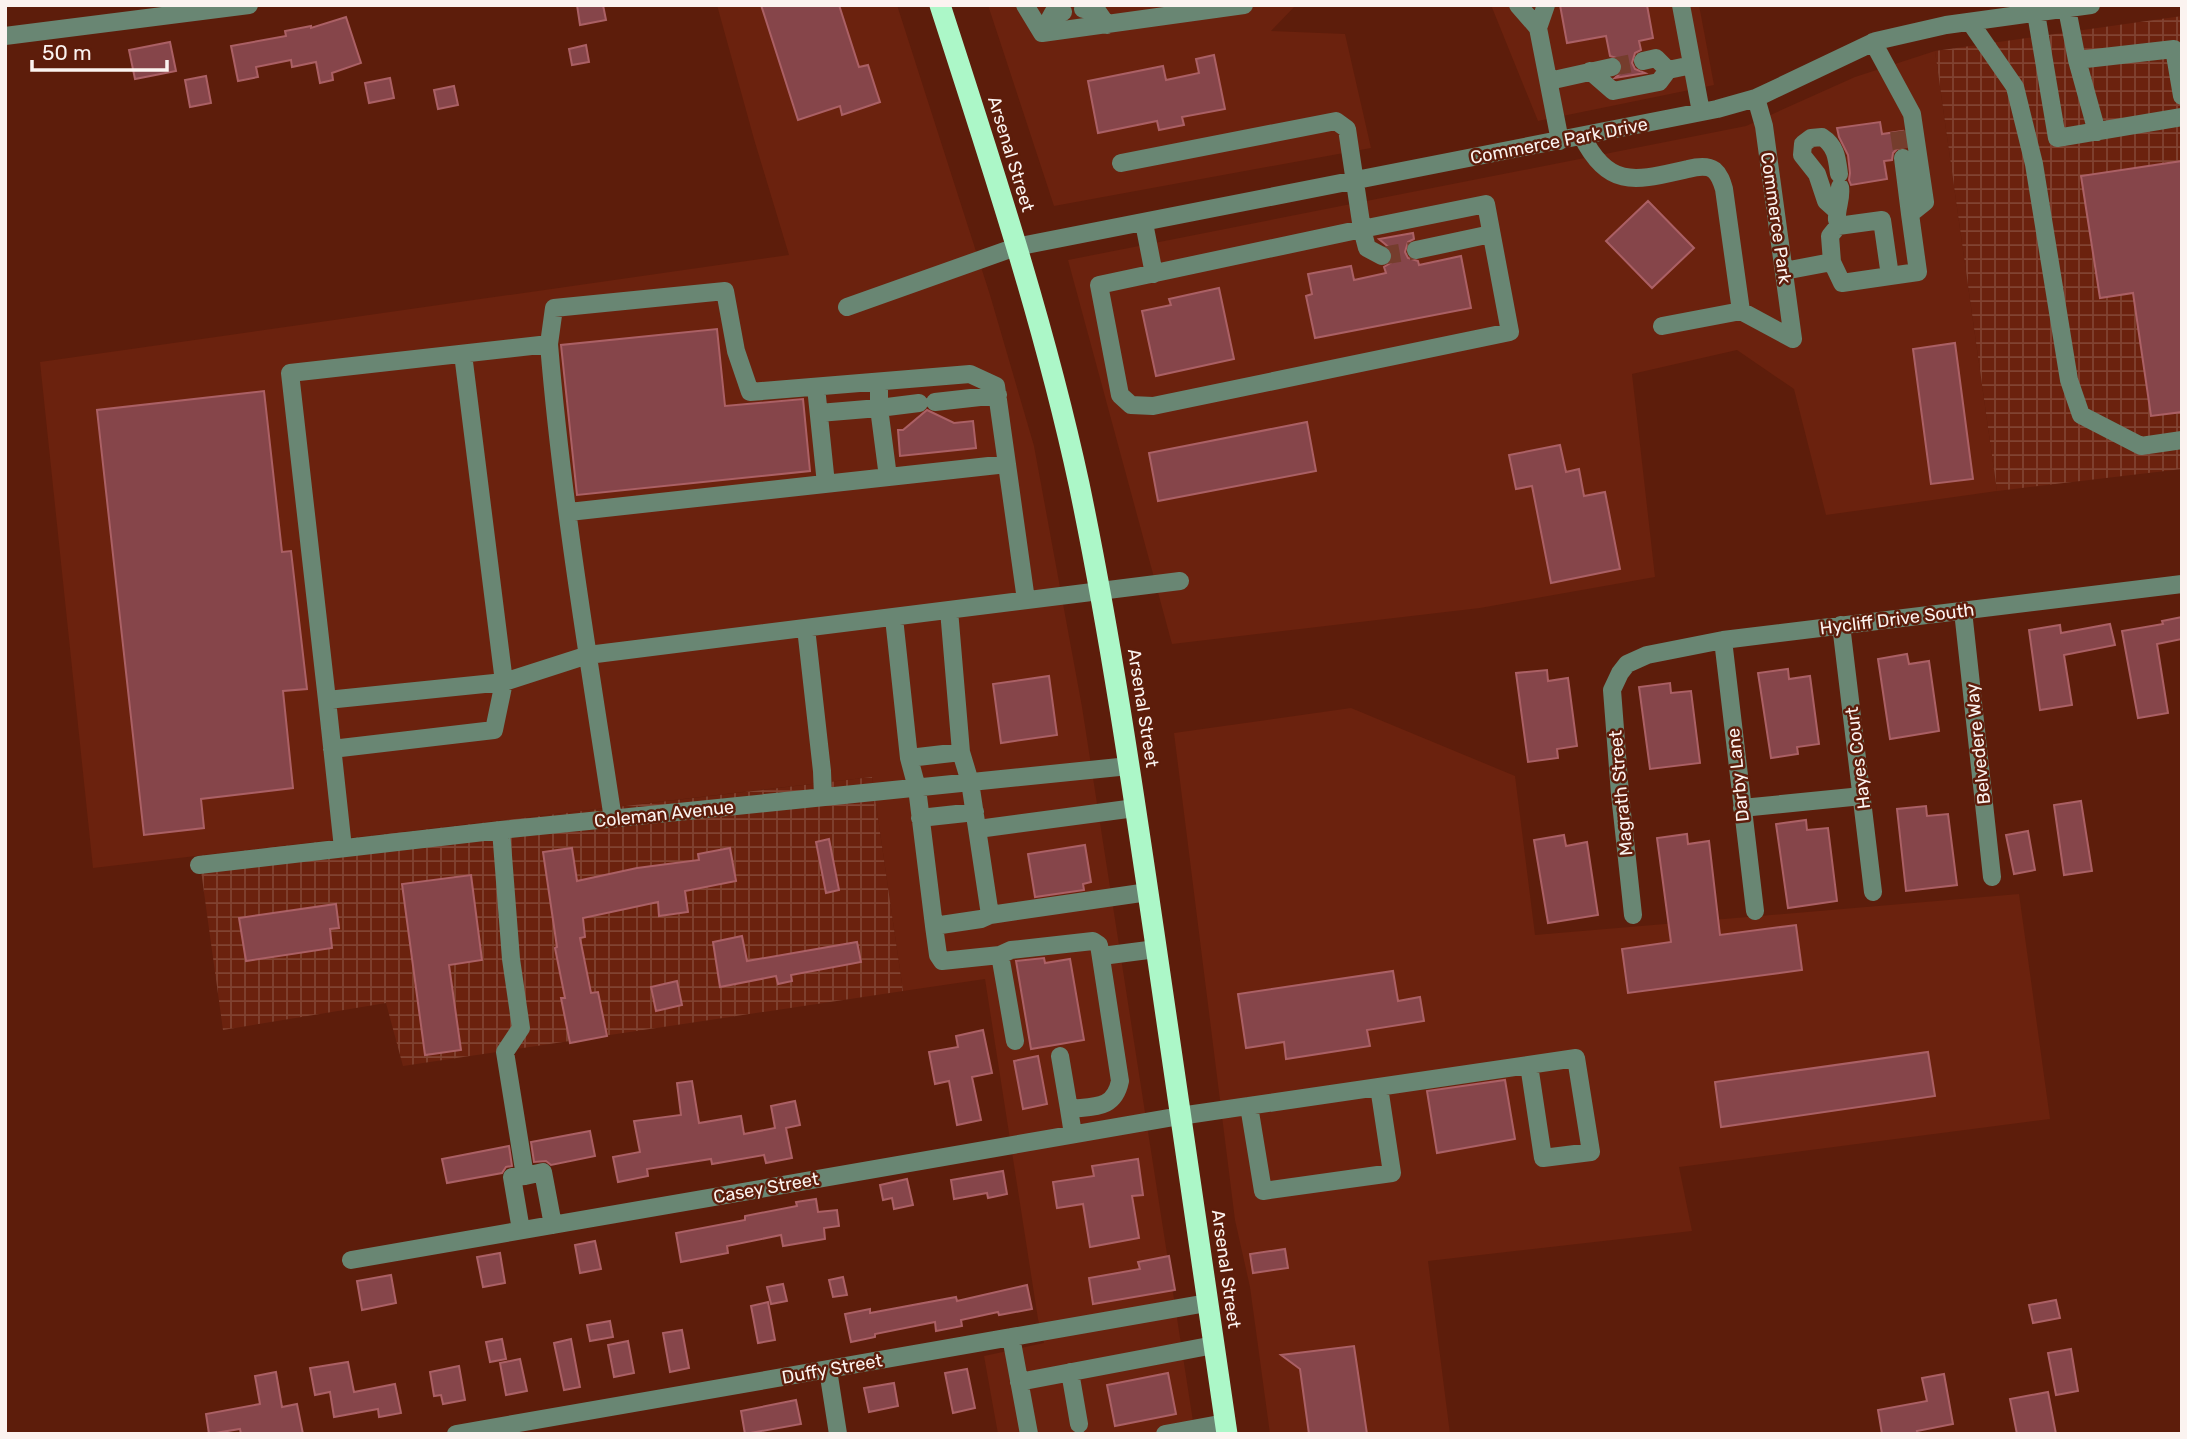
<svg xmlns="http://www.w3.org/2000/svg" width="2187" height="1439" viewBox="0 0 2187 1439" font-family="Rubik,sans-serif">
<defs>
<pattern id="industrial-grid" width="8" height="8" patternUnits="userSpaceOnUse" patternTransform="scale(1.75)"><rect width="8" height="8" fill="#6b220e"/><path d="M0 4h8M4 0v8" fill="none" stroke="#814331"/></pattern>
</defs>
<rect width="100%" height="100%" fill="#5d1d0b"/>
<path fill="#6b220e" d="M717,5H897L990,295L1034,446L1082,707L1195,1434H998L984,1356L1044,1343L1038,1319L985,979L903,991L872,777L93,868L40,362L789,255L754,139Z
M988,5H1296L1271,31L1345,34L1371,148L1054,206Z
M1491,5H1699L1714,85L1538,121Z
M1935,51L1997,491L1826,515L1794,389L1737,350L1632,374L1655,577L1480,608L1172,644L1068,260L1746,126L1855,77Z
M1351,708L1515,776L1535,935L2019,894L2050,1119L1679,1167L1692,1231L1428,1261L1450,1434H1270L1250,1287L1235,1220L1174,733Z"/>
<path fill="url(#industrial-grid)" d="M2182,16V469L1997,491L1935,51Z
M872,777L903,991L403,1066L386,1003L223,1030L199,856Z"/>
<path fill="#86454a" stroke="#ab6065" stroke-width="2" d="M577,5H603L606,20L580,25Z
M761,5H839L859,67L868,65L880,102L842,115L840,106L798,120Z
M1560,5H1647L1653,38L1639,41L1641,50L1635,53L1632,63L1635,69L1645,73L1615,78L1623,71V65L1620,59L1610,56L1606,36L1567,43Z
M346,17L361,63L332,73L333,80L320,83L316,62L292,67L291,60L256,67L258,77L238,81L231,46L286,36L285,31L311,26V28Z
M170,42L176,71L135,79L129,50Z
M586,45L589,62L572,65L569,49Z
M1214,55L1225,109L1182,117L1184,125L1159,130L1157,121L1098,133L1088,81L1163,66L1166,80L1199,73L1196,59Z
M206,76L211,103L190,107L185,80Z
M390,78L394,98L369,103L365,83Z
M454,86L458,105L438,109L434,90Z
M1880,122L1882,134L1903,131L1905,147L1897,149L1893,153L1892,160L1884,161L1887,179L1851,185L1849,180L1850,173L1848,155L1839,137L1837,128Z
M2182,161V412L2151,416L2133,293L2100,298L2081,176Z
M1648,201L1694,248L1652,288L1606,241Z
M1413,233L1414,239L1408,242L1405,252L1408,258L1418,261L1419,265L1461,256L1471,308L1315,338L1306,296L1312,294L1308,274L1351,266L1354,280L1386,273L1384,267L1392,262L1393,255L1391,249L1379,239Z
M1219,288L1234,359L1156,376L1142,311L1171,305L1169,299Z
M717,329L725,406L803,399L810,471L577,495L561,345Z
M1955,343L1973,479L1931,484L1913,349Z
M264,391L282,552L291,551L307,689L283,691L293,788L201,799L204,828L144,835L97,410Z
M927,410L954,423L973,421L976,448L900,456L898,430H903Z
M1307,422L1316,471L1158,501L1149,453Z
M1560,445L1566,472L1579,469L1584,496L1605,492L1620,569L1551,583L1532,486L1516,489L1509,455Z
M2182,617V639L2157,644L2168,713L2138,718L2122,631L2163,624L2162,621Z
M2110,624L2115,645L2064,655L2072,705L2040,710L2029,630L2060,625L2061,633Z
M1907,654L1909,664L1929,661L1939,731L1890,739L1878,659Z
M1788,669L1789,679L1810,676L1819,744L1797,747L1798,754L1771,758L1758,673Z
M1547,670L1548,681L1568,678L1577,746L1557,749L1558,758L1528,762L1516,673Z
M1049,676L1057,735L1001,743L993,684Z
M1670,683L1671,693L1691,691L1700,763L1650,769L1639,687Z
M2081,801L2092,871L2064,875L2054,805Z
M1926,806L1927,816L1948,814L1957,885L1906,891L1897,809Z
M1806,820L1807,830L1828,828L1837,901L1788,908L1776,824Z
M2028,831L2035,870L2014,874L2006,835Z
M1687,834L1688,844L1709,841L1720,935L1796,925L1802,970L1628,993L1622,949L1671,942L1657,838Z
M1564,835L1566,846L1587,842L1598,915L1548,923L1534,840Z
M829,839L839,890L826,893L816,842Z
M1085,845L1091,882L1083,884L1084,890L1035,897L1028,854Z
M572,848L577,881L637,868L699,860L698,854L730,848L736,881L685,891L688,912L659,916L658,902L583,918L585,937L580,938L591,993L598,992L607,1036L570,1043L561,998H565L555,948L557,947L543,852Z
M471,875L482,960L449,965L461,1050L425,1055L402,884Z
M336,904L339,928L330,929L332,948L246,961L239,918Z
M742,936L747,961L857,942L861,962L791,975L792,981L778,984L776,976L720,987L713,942Z
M1044,958L1045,963L1070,959L1084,1040L1031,1049L1016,961Z
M1393,971L1398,1001L1420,997L1424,1021L1367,1030L1370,1046L1286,1059L1284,1042L1246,1048L1238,994Z
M677,981L682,1005L656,1011L651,987Z
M983,1030L992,1073L972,1077L981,1120L957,1125L949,1081L935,1084L929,1052L958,1047L956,1036Z
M1928,1052L1935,1096L1721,1127L1715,1082Z
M1038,1056L1047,1104L1023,1109L1014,1061Z
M1505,1080L1515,1139L1437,1153L1427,1091Z
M692,1081L699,1123L741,1116L744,1134L775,1128L771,1106L795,1101L800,1125L786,1128L792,1158L766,1163L764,1155L712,1164L711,1159L647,1169L648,1176L618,1182L613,1157L640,1152L634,1121L681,1115L677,1083Z
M590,1131L595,1156L551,1165L546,1161L534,1162L531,1142Z
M509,1146L512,1166L506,1167L502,1173L447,1183L442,1159Z
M1138,1159L1143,1195L1132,1196L1139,1238L1090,1247L1083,1204L1057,1208L1053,1182L1094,1176L1092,1166Z
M1003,1171L1007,1194L988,1198L987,1193L954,1199L951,1180Z
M907,1179L913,1205L894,1209L892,1198L883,1200L880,1185Z
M816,1199L818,1212L837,1210L839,1226L824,1228L825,1239L783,1246L781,1235L727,1246L728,1253L681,1262L676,1233L745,1220V1216L797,1206L796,1202Z
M595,1241L601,1269L580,1273L575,1245Z
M1285,1249L1288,1268L1253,1273L1250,1254Z
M500,1253L505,1283L483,1287L477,1257Z
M1169,1256L1175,1290L1093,1304L1089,1278L1140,1269L1138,1262Z
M391,1275L396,1303L362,1310L357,1281Z
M843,1277L847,1295L833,1297L829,1280Z
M783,1284L787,1301L771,1304L767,1287Z
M1027,1285L1032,1309L999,1315L998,1312L961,1320L962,1326L936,1331L935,1322L875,1334V1337L851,1342L845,1314L870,1309V1313L956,1297L957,1301Z
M2056,1300L2060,1318L2033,1323L2029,1305Z
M768,1302L775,1340L758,1343L751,1306Z
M610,1321L613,1337L590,1341L587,1325Z
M682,1330L689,1368L670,1372L663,1333Z
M502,1339L506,1359L490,1362L486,1342Z
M571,1339L580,1387L564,1390L554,1343Z
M628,1341L634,1373L614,1377L608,1345Z
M1354,1346L1367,1434H1309L1300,1369L1281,1355Z
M2071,1349L2078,1391L2056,1395L2048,1353Z
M520,1359L527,1391L506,1395L500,1363Z
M348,1362L354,1392L395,1384L401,1413L379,1417L378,1409L334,1417L330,1392L315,1395L310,1368Z
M459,1366L465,1400L443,1404L441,1395L434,1396L430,1372Z
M967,1369L975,1408L953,1413L945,1373Z
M276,1372L282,1407L297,1404L303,1434H241L240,1429L209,1434L206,1414L260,1404L255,1376Z
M1168,1373L1176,1414L1115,1426L1107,1385Z
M1944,1374L1953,1424L1917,1431L1918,1434H1882L1878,1410L1927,1401L1922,1378Z
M894,1383L898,1406L869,1412L864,1388Z
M2048,1392L2056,1434H2017L2010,1399Z
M796,1400L801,1424L745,1434L741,1411Z"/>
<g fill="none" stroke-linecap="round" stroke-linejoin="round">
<path stroke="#753d2d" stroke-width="18" stroke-dasharray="18 9" stroke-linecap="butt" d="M1612,67L1643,61
M1899,131L1903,158
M1382,256L1416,250"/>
<path stroke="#698673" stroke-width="18" d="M1025,5L1042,33L1244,5
M1518,5L1538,28L1560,141
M1681,5L1701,112
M1083,9L1095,8L1107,25
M2067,9L2077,60L2174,49L2182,96
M2036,13L2057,138L2182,117
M1970,22L2015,87L2034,164L2069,380L2081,415L2141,446L2182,440
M1538,28L1546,5
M1042,33L1053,13L1063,12
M5,36L249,5
M1873,42L1912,114L1925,202L1910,214L1918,272L1890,276
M2077,60L2097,132
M1643,61L1656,58L1668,70
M1590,71L1613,91L1659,82L1668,70L1692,65
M1549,81L1612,67
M1756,98L1764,126L1793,339
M1582,136C1609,191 1638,180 1688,169C1696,167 1707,165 1714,170C1720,175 1722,182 1724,189L1741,311L1793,339
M1903,158L1910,214
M1121,163L1336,121L1347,129L1362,229L1486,204L1510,332L1153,406L1131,405L1120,395L1099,285L1362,229L1367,248L1382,256
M1836,210L1826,201L1817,174L1802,155L1803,144L1811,138L1822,137C1836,146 1837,158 1839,174
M1837,220C1836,208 1842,199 1840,187
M1144,223L1154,274
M1416,250L1491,234
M1784,271L1832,262L1830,236L1838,226L1882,220L1890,276L1842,283L1832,262
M847,307L1016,247L1717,109L1756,98L1876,41L1946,25L2091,5
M1662,326L1741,311
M549,344L554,308L725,291L736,351L750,392L970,374L996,386L1026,600
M816,387L826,484
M935,402L998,395
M819,413L879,408V382
M888,477L879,408L919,403
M569,512L1007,464
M1963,611L1992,877
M894,618L909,758L961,752L949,610
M1841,625L1873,892
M806,628L822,771L823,797
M1723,640L1755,911
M327,700L290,373L549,344C562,503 589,661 613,819
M332,749L494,730L504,682L463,354
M961,752L970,782L990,915L1148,892
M909,758L917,788L934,926L981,919L990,915
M1742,808L1862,796
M920,818L975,812
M978,829L1135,808
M501,830L511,959L521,1028L505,1052L525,1176L543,1172L553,1225
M343,848L327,700L504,682L588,655L1180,581
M199,865L501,830L1129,766
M1633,915L1620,794L1612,690L1620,673L1627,664L1647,655L1723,640L2182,584
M934,926L938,955L942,961L1000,955L1015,1041
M1000,955L1011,950L1093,941L1099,945L1120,1081C1114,1110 1094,1106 1069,1109L1073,1134
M1102,956L1156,949
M1060,1056L1069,1109
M1249,1106L1263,1191L1392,1173L1379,1087
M521,1230L512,1177L525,1176
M351,1260L1180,1116L1576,1058L1591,1152L1543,1158L1529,1065
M1011,1337L1029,1434
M828,1370L838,1434
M1070,1372L1079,1424
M1019,1382L1214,1345
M456,1434L1207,1303
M1165,1434L1225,1423"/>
<path stroke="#acf7c8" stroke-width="21" d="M940,5C991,163 1044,322 1079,484C1110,633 1132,783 1154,933C1178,1100 1202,1267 1227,1434"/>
</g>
<g text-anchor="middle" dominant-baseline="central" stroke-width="5" stroke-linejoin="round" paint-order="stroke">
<g font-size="18" fill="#fbf3f0" stroke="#5d1d0b">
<text transform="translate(1559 141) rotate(-11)">Commerce Park Drive</text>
<text transform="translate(1011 154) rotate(73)">Arsenal Street</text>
<text transform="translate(1776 218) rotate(82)">Commerce Park</text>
<text transform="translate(1897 619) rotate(-7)">Hycliff Drive South</text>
<text transform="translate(1143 708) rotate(81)">Arsenal Street</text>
<text transform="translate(1978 744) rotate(-96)">Belvedere Way</text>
<text transform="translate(1858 758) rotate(-97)">Hayes Court</text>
<text transform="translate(1738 775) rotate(-96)">Darby Lane</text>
<text transform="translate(1621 793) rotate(-95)">Magrath Street</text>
<text transform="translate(664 814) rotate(-6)">Coleman Avenue</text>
<text transform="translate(766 1188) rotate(-10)">Casey Street</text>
<text transform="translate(1226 1269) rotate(82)">Arsenal Street</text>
<text transform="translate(832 1369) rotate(-10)">Duffy Street</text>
</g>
</g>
<rect width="2187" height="1439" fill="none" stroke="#fbf3f0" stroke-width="14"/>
<path d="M32 60v10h135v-10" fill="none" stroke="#fbf3f0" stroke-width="3.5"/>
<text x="42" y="60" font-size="21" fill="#fbf3f0" stroke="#5d1d0b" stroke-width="5" paint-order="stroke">50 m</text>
</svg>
